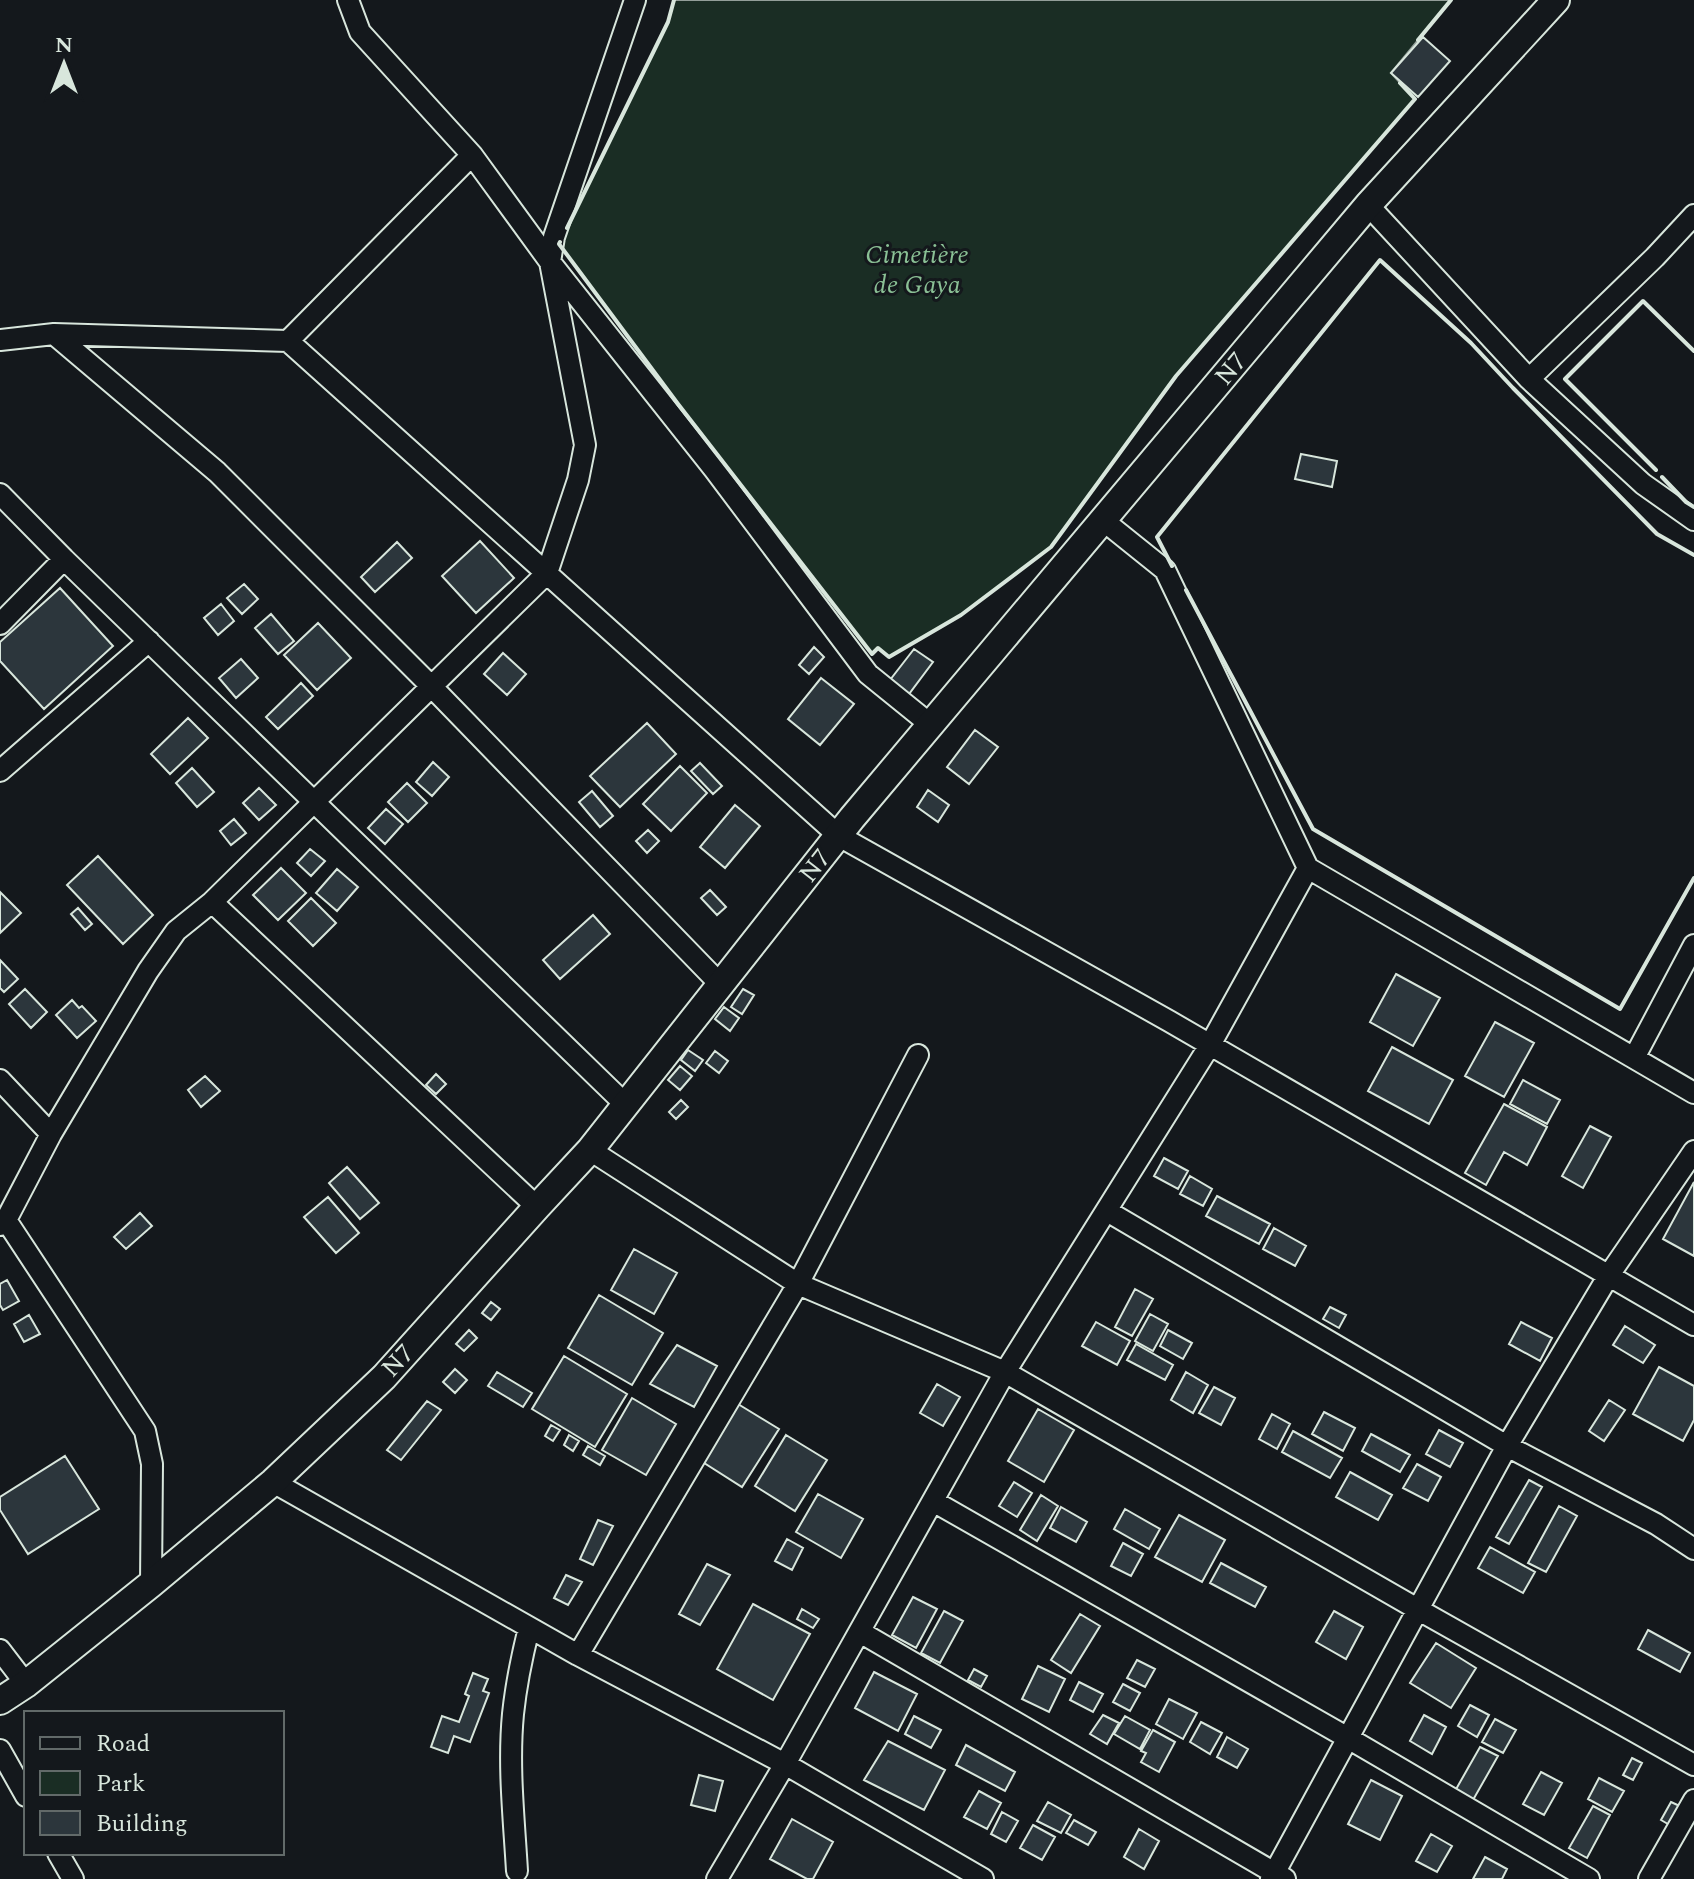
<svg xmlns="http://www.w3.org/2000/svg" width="1694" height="1879" viewBox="0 0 1694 1879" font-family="Spectral,serif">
<rect width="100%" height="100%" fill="#14181c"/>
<path fill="#1a2d24" stroke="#939e99" stroke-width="2" d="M674,0H1451L1391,73L1415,99L1176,376L1051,547L961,615L889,657L879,648L872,654L678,404L559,244L668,22Z"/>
<path fill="#2c363c" stroke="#d8e6dc" stroke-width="2" d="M1423,37L1450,61L1418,97L1391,73Z
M1301,454L1337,461L1332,487L1295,479Z
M480,541L514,578L476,613L442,576Z
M397,542L412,558L375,592L361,577Z
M244,584L258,599L242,614L227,598Z
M60,588L113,646L44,709L0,661V642Z
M221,604L234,621L218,635L204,618Z
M271,614L294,641L278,654L255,628Z
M318,623L351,658L317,690L284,655Z
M814,647L824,657L809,674L799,665Z
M914,649L933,662L909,694L890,680Z
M503,653L526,674L507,695L484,674Z
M241,659L258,678L236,698L219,678Z
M821,678L854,704L820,745L788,719Z
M301,683L313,696L278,729L266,717Z
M188,718L208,738L170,774L151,754Z
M647,723L676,754L620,807L590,776Z
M975,730L998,747L969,784L947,767Z
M433,762L449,777L432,796L416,782Z
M700,763L722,786L713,794L691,771Z
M680,766L707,793L671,831L643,804Z
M192,768L214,792L197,807L176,783Z
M407,783L427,803L408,822L388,802Z
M259,788L276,805L259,820L243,803Z
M928,790L949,805L938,822L917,807Z
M592,791L613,816L600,827L579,802Z
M735,805L760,826L725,868L700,847Z
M386,809L403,824L385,844L368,828Z
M234,819L246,833L231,845L220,831Z
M648,830L659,841L647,853L636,841Z
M310,849L325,861L311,876L297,863Z
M98,856L153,915L123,944L67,885Z
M281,868L306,893L278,920L253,895Z
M337,869L358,887L337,911L316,893Z
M710,890L726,907L717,915L701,898Z
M0,892L21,913L0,933Z
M311,898L336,923L313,946L288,921Z
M78,908L92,924L85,930L71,914Z
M593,915L610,934L560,979L543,960Z
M0,960L18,979L4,992L0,988Z
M1396,974L1440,998L1413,1046L1370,1022Z
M25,989L47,1012L31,1028L9,1004Z
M743,989L754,995L742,1014L731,1007Z
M72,1000L79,1008L82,1006L96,1021L77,1038L56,1015Z
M724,1007L739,1018L730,1031L715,1019Z
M1495,1022L1534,1043L1504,1097L1465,1076Z
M1392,1047L1453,1080L1429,1124L1368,1091Z
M688,1050L703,1060L695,1071L681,1060Z
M715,1051L728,1061L719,1073L706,1063Z
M680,1066L692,1076L680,1090L668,1080Z
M436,1074L446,1084L436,1094L426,1085Z
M205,1076L220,1091L201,1107L188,1090Z
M1523,1080L1560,1100L1547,1124L1510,1104Z
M681,1100L688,1107L676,1119L669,1112Z
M1504,1104L1547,1127L1527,1165L1504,1152L1486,1185L1465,1173Z
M1590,1126L1611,1137L1583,1188L1562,1176Z
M1164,1158L1188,1171L1178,1189L1154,1176Z
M347,1167L379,1203L360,1219L329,1183Z
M1190,1176L1212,1189L1203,1206L1180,1194Z
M1694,1182V1256L1663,1239Z
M1217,1196L1270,1224L1259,1244L1206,1216Z
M328,1197L359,1233L336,1253L304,1217Z
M140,1213L152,1226L126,1249L114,1237Z
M1274,1228L1306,1246L1295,1266L1263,1249Z
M634,1249L677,1273L654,1314L611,1290Z
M7,1280L19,1301L3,1310L0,1305V1284Z
M1135,1289L1153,1299L1132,1336L1115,1327Z
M599,1295L663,1333L632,1385L568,1348Z
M491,1302L500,1309L491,1320L482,1313Z
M1330,1307L1346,1315L1339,1328L1323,1319Z
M1150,1314L1168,1324L1153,1351L1135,1341Z
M29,1315L40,1334L24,1342L14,1324Z
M1096,1322L1130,1341L1117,1365L1082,1346Z
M1521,1322L1552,1338L1540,1361L1509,1344Z
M1625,1326L1655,1345L1643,1363L1613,1345Z
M469,1330L477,1338L464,1351L456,1344Z
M1168,1330L1192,1343L1183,1359L1160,1346Z
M1136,1344L1173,1365L1165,1380L1127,1360Z
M677,1345L717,1366L694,1407L650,1384Z
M564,1356L627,1394L595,1447L532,1409Z
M1659,1367L1694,1386V1420L1683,1441L1633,1414Z
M455,1369L467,1380L455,1393L443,1382Z
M497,1372L532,1393L523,1407L488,1386Z
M1186,1372L1208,1385L1193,1413L1171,1400Z
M937,1384L960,1397L943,1426L920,1413Z
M1214,1387L1235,1398L1221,1425L1199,1413Z
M632,1398L676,1424L646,1475L602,1450Z
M1609,1400L1625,1410L1604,1441L1589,1431Z
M427,1401L441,1410L401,1460L387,1450Z
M738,1404L779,1429L742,1487L701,1461Z
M1038,1409L1074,1430L1044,1482L1008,1461Z
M1324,1412L1355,1428L1343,1451L1312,1434Z
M1272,1414L1290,1424L1277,1449L1259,1439Z
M551,1425L560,1430L553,1441L545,1436Z
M1439,1430L1463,1443L1450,1467L1426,1454Z
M1293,1431L1342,1458L1330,1478L1282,1452Z
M1371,1434L1410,1455L1400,1472L1362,1451Z
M569,1435L579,1441L573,1451L564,1445Z
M786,1435L827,1460L795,1511L755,1486Z
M588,1446L605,1456L600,1465L583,1455Z
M65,1456L99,1509L28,1554L0,1510V1497Z
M1417,1464L1441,1477L1428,1501L1403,1488Z
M1350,1472L1392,1495L1378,1520L1336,1497Z
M1529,1480L1542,1487L1509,1544L1496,1537Z
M1014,1482L1032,1493L1017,1517L999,1506Z
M818,1494L863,1519L841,1558L796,1532Z
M1041,1495L1058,1506L1037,1541L1020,1530Z
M1559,1506L1577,1516L1546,1572L1528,1563Z
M1061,1507L1087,1522L1076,1542L1050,1528Z
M1125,1509L1160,1529L1149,1549L1114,1529Z
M1179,1515L1225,1540L1202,1582L1155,1557Z
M598,1520L613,1526L593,1565L580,1559Z
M787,1539L803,1548L792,1570L775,1561Z
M1123,1543L1143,1554L1131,1576L1111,1566Z
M1490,1547L1535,1572L1523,1593L1478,1568Z
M1221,1563L1266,1587L1255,1607L1210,1583Z
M707,1564L730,1575L700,1625L679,1614Z
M566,1575L582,1582L568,1605L554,1598Z
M913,1597L937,1609L916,1648L892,1635Z
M753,1604L810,1634L773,1700L717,1669Z
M802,1609L819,1619L813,1628L797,1619Z
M944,1611L963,1621L940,1663L921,1653Z
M1334,1611L1363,1627L1346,1659L1316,1642Z
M1080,1614L1100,1626L1071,1673L1051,1660Z
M1648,1630L1690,1653L1680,1672L1638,1649Z
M1436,1643L1476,1668L1451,1708L1410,1683Z
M1137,1660L1155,1669L1145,1687L1127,1678Z
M1038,1666L1065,1679L1049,1712L1022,1699Z
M974,1669L987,1676L981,1687L968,1680Z
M874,1672L917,1694L898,1731L855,1708Z
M473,1673L488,1679L483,1691L489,1693L470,1742L454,1736L448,1753L431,1747L442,1716L459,1722L469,1696L465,1694Z
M1079,1682L1103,1694L1093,1712L1070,1700Z
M1123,1684L1140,1693L1130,1711L1113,1702Z
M1169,1699L1197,1713L1183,1739L1156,1724Z
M1470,1705L1489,1715L1477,1737L1458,1726Z
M1103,1715L1119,1723L1107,1744L1090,1734Z
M1424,1715L1446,1727L1432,1754L1410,1741Z
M914,1716L941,1730L931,1748L905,1734Z
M1125,1716L1150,1730L1140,1749L1114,1734Z
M1495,1719L1516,1730L1503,1753L1482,1742Z
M1201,1722L1222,1733L1210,1754L1190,1742Z
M1153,1730L1175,1742L1159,1772L1141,1762L1146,1753L1141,1751Z
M1227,1737L1248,1749L1237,1768L1217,1757Z
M888,1741L945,1770L924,1810L864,1780Z
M966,1745L1015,1772L1005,1791L956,1765Z
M1480,1747L1498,1756L1473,1800L1455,1791Z
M1632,1758L1642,1763L1633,1780L1623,1775Z
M1541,1772L1562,1783L1544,1815L1523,1804Z
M699,1775L723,1781L715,1811L691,1805Z
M1599,1778L1624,1791L1612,1812L1588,1799Z
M1371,1780L1402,1796L1380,1840L1348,1824Z
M979,1791L1001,1803L987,1829L964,1817Z
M1048,1802L1071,1815L1061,1833L1037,1821Z
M1671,1802L1684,1808L1673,1827L1661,1820Z
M1593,1806L1610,1815L1587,1858L1569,1848Z
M1002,1812L1018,1821L1006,1842L991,1834Z
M792,1819L833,1842L813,1879H807L770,1859Z
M1074,1820L1096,1832L1088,1845L1066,1833Z
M1033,1825L1055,1837L1042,1860L1020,1848Z
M1139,1829L1159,1841L1144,1869L1124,1857Z
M1431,1834L1452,1846L1437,1872L1416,1861Z
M1485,1857L1507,1869L1502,1879H1473Z"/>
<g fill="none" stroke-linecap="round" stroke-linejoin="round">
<defs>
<path id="minor" d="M348,0L360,32L472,155L550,262L714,469L868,674L931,725
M1368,205L1529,379L1643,484L1694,520
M54,334L217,472L432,687L721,985
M0,340L54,334L288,341L839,836L1169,1021L1694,1325
M288,341L472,155
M1529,379L1655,257L1694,215
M0,494L64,559L626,1105
M1104,521L1165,570L1308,868L1694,1093
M0,624L64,559
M0,771L149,641
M212,902L537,1207
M1634,1058L1694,945
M0,1080L51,1134
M590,1150L798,1284L1005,1372L1419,1610L1694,1765
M1107,1211L1507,1446L1656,1524L1694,1549
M6,1220L145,1431L152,1464L151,1584
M0,1225L6,1220L51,1134L148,971L176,931L212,902L547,573L578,480L585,445L550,262L554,237L635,0
M273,1482L578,1655L785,1764L983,1879
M933,1501L1348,1738L1589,1879
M860,1632L1285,1879
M0,1650L26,1684
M578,1655L798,1284L918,1055
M0,1750L26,1796
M58,1853L73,1879
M517,1871C514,1819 508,1766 513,1714C516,1685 522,1656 529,1628
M717,1879L785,1764L1005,1372L1210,1045L1308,868
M1271,1879L1507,1446L1609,1275L1694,1151
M1649,1879L1694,1800"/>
<path id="major" d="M0,1701L26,1684L151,1584L273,1482L384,1377L537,1207L590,1150L852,818L1368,205L1556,0"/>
</defs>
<use href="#minor" stroke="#d8e6dc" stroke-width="24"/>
<use href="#major" stroke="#d8e6dc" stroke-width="30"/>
<use href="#minor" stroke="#14181c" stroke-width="20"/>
<use href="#major" stroke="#14181c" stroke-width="26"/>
<path stroke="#d8e6dc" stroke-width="4" d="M1418,40L1451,0
M567,228L668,22L674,0
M560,242L559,244L678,404L872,654L878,648L889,657L961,615L1051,547L1176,376L1415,99L1400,83
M1656,470L1565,379L1643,301L1694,351
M1662,477L1686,502L1694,507
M1172,566L1157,537L1380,260L1471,343L1513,388L1657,534L1694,555
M1186,590L1313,829L1620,1009L1694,878"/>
</g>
<g text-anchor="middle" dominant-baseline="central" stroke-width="6" stroke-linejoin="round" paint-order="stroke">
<g font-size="26" font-style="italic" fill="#8ac095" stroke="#14181c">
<text x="917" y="255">Cimetière<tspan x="917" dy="30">de Gaya</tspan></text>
</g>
<g font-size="26" fill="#d8e6dc" stroke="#14181c">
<text transform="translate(1231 369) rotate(-50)">N7</text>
<text transform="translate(815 866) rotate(-52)">N7</text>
<text transform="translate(398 1361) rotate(-47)">N7</text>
</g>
</g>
<rect x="24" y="1711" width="260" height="144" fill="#14181c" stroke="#626a69" stroke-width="2"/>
<rect x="40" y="1737" width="40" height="12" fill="#14181c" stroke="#626a69" stroke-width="2"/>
<text x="96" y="1751" font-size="24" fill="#d8e6dc">Road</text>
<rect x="40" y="1771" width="40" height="24" fill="#1a2d24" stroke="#626a69" stroke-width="2"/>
<text x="96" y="1791" font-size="24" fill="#d8e6dc">Park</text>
<rect x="40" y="1811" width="40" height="24" fill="#2c363c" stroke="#626a69" stroke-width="2"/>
<text x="96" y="1831" font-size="24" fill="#d8e6dc">Building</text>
<g transform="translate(64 64)" stroke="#14181c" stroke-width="6" paint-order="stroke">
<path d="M0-6L14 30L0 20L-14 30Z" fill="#d8e6dc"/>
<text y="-12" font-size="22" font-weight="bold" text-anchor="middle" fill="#d8e6dc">N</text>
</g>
</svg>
